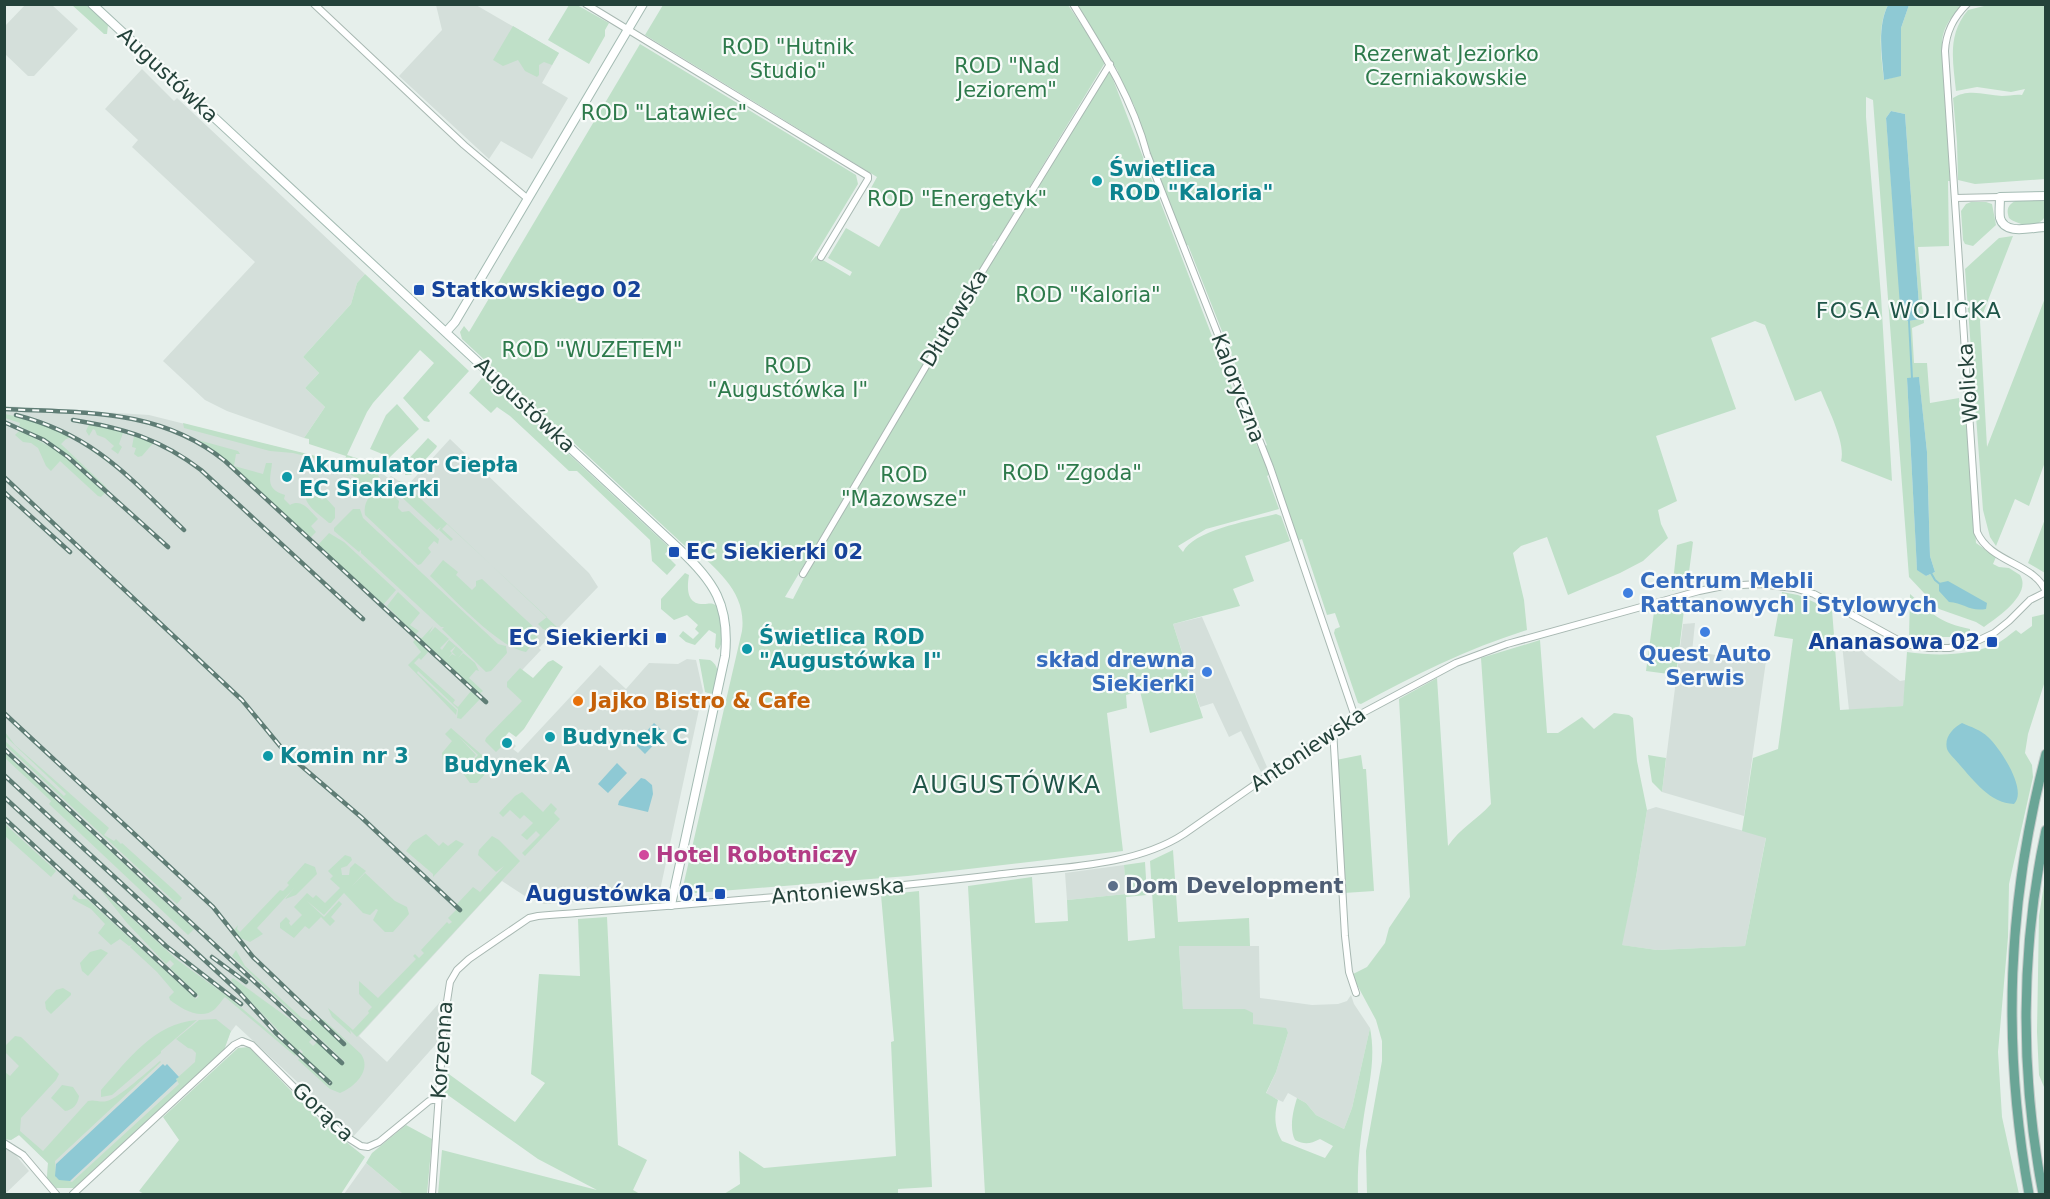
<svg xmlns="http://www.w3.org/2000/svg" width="2050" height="1199" viewBox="0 0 2050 1199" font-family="'DejaVu Sans',sans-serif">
<rect width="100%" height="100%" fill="#e6efeb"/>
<path fill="#d4dfda" d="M52,5L78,29L34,76H28L5,54V26L25,5Z
M436,5H476L559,53L542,83L568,98L532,159L501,141L489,159L399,76L442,30Z
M142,69L174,101L177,98L365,274L357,283L351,304L303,357L319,373L305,388L325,407L304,438L227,411L205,400L163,361L255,262L132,147L138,140L105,109Z
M5,406L149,415L382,473L388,478L391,476L407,486L450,439L589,573L598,587L539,648L541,650L508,685L523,701L501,740L505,736L516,746L513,749L518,753L600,665L626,689L649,663L678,664L687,659L696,660L703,691L659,895L655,897L544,904L528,898L502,881L359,1036L387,1062L440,1002L437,1043L352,1138L334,1122L335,1117L236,1025L230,1033L224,1050L76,1188H56L47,1178L48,1163L19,1135L11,1140L5,1139Z
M1202,617L1267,767L1261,772L1241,731L1229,737L1213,703L1200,707L1173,624Z
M1695,623L1692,652L1766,661L1744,816L1662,792L1683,624Z
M1841,635L1851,637L1866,655L1900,681L1906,680L1903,706L1849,710Z
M1656,807L1766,837L1745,946L1657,950L1621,945L1636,877L1647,810Z
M1124,865L1126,894L1067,900L1065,873Z
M1179,946H1259L1260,998L1312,1005L1338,1004L1347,1001L1351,995L1354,1004L1370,1028L1352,1108L1344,1129L1316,1115L1306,1103L1288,1093L1283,1102L1266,1094L1276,1072L1288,1033L1253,1024L1245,1009L1183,1010Z
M5,1148L14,1153L29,1171L5,1194Z
M366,1163L403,1194H344Z"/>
<path fill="#bfe0c8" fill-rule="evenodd" d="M1992,4L2045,5V179L1975,184L1958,180L1957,142L1953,98C1968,88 1986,95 2002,96C2009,96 2015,94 2022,95L2025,89L2011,92L1977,87L1956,91C1953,61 1947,35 1968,10Z
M72,5H86L108,25L107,34H104Z
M569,5H577L609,23L605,30V36L589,64L548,40Z
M663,5H1068L1106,61L997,241H995L992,245L994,246L785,597L793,599L807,572L977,286L1109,69L1234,393L1259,450L1267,445L1188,245L1185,246L1149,156L1134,105L1119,81L1118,71L1074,5H1888C1877,26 1881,57 1884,80L1901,75V28L1909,5H1964C1952,15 1943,26 1942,42L1950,181H1948L1949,246L1918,247L1924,323L1912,328L1914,363H1927L1930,403L1959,398L1961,422L1967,421L1976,543L1996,557L1993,564L1999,567L2009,568L2020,575C2032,594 1998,617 1984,627L1976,622L1939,609L1909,577L1873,100L1866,97V117L1881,296L1892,481L1841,461C1846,443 1828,409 1821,391L1795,401L1765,325L1755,321L1711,338L1736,409L1656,436L1677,501L1658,510L1661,524L1668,538L1643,561L1620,573L1568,595L1547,537L1521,546L1513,553L1524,600L1527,630C1467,649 1417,674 1361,704L1358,703L1334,633L1335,629L1340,627L1335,613L1327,615L1302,539L1297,541L1274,471L1267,476L1279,509L1206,529L1178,546L1183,552C1193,530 1253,520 1276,514L1281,516L1290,541L1245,556L1254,581L1233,589L1240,606L1173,624L1203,718L1150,733L1140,691L1126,695L1127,708L1107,713L1123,851L908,876L683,894L682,891L742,631C747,592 717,570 691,546L686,547L462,339L460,332L464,326L469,332L640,44L856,175L858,184L810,263L816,256L850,276L852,272L828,258L846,228L879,247L902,207L871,188L877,177L645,35ZM1891,111L1905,114L1920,319L1909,321L1902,319L1886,118ZM1907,378H1919L1927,452L1930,556L1935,572L1926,576L1917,569Z
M513,26L559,53L552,65L544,62L539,65V75L537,77L525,71L518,60L503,66L493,60Z
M2020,199H2045C2045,205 2047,213 2044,218C2037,229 2017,225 2009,218C2005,207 2010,203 2020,199Z
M1971,202H1986L1992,204L1996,225L1973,246L1965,244L1963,240L1961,211L1966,204Z
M2013,236L1980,321L1987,447L2045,298V462L2029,506L2015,499L1996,546L1990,537L1983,510L1965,269L1999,238Z
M365,274L469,371L427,417L430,421L429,422L424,421L403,398L434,363L420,350L373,403L367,412L347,455L387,468L378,475L379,477C365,492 363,490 349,477L358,484L360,481L350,474L348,476L334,463L293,453L270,451L184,428L183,423L344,463L346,456L309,444V439L304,438L325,407L305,388L319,373L303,357L351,304L357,283Z
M486,377L669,547V549L665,554L676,565L667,575L652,561L650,540L577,471H569L510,416L497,407L491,413L469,393L482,378Z
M397,404L419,429L389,458L392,462L388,461L387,456L370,449L386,415Z
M5,414C49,422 86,441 120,471L72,437L66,439L61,444L106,487L107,491C79,465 54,441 19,426L20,423L5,418Z
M89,424L118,429L155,441L142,456L138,457L134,454L136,448L132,447L134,436L123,433L119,444L122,447L118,454L111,449L114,446L105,438L97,435L95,430L93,429L89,436L86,431Z
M20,430L61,453L105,493L101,497L98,496L60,461L51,471L46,466L38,448L31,443L23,442L15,435Z
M428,438L437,446L436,448L411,475H405L406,471L403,465Z
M198,440L238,451L240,454H236L234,466L263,474L266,463H272C271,477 264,489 285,495L284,499L290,505C302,498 310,511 318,519L311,526L316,532L310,538L233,466Z
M399,481L403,482L558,628L551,625L546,630L543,629L538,624L547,617L447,524L442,529L453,539L451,541L439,530L441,527L437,530L393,489Z
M310,486H313L319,492L311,490L310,496L315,497L316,494L318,495L322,500L325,497L335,508V518L331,523H329C318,513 296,501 310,486Z
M381,489L387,490L399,501L398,508L402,512L409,511L439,539L438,544L434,541L428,548L431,552L421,564L418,565L365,515C363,504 369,493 381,489Z
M353,509H360L363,518L498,644L506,646L507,653L491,671L486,672L442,629L444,627H441L361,553V550L359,552L334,531V528Z
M2045,519V573L2028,563Z
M329,533L344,542L396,590L383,605L318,545Z
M1691,541L1693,542L1687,587L1672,591L1677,545Z
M443,560L458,572L456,575L472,590L476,586V581L482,579L538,631L537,639L526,652C500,649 451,596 430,576Z
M685,573L689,575C687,587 686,604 703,604C710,604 711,602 717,606C720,619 727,639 718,650L715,647L716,634L709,630L695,645L686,642L679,636L683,631L693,639L699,633L695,629L698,625L687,615L674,620L661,609V599Z
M398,592L420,613L410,625L419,631L415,635L387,606Z
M1782,592L1798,595L1832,610L1840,710L1903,706L1907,652C1936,656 1969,656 1996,644C2003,641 2010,634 2016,630L2021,634L2032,626V617L2045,614V681L2028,734L2025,753L2032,765L2033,777L2009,884L2008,937L1998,1052L2002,1117L2019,1194H1367L1366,1151L1382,1061V1041L1376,1020L1355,981L1353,974L1367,967L1385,943L1389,928L1410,897L1399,699L1437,678L1448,846C1460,828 1477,820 1491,804L1481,658L1540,640L1547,733H1558L1582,717L1594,729L1614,713L1629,715L1633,718L1637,761L1647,810L1636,877L1622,945L1657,950L1745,946L1766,838L1742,831L1753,758L1778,749L1793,639L1774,636Z
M1910,594C1932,614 1940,623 1970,629V634L1950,637H1909Z
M1685,602L1676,675L1646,671L1654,612L1659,608Z
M433,626L429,634L435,627L442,633L440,636L442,633L449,639L440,648L442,650L449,640L456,646L450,651L452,653L448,658L452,654L456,656L452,652L456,646L463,652L458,658L463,653L475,663L479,671L476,670L469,678L483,691L479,694L417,637L422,638Z
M416,639L429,651L421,660L419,658L414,663L455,700L453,703L458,707L471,691L480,699L461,719L457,718L458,709L418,671L417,673L457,710L456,715L408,665L421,652L413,642Z
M699,659L710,660C722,667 719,684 711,694L705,692Z
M553,660L563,667L524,729L516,737L509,732L500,742L503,745L496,752L485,741L486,738L522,701L507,687V682L520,668L533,678L548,662Z
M451,728L490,762L489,770L477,783H470L462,772L478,755L459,737L476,755L461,771L445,756L443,761L442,753L452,741L445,734Z
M5,732L15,745L109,828L104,835L114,841L116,839L121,844L122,843L175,891L182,898L177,904L5,745V741L64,796L66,794L5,736Z
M5,753L194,929L188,935L49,804L51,801L5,758Z
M1361,755L1363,769H1366L1374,891L1344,893L1336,760Z
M1648,755L1666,758L1662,792L1652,782Z
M522,792L543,812L551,803L557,809L554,813L560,819L525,856L522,853L540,835L536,831L527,840L521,835L533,823L524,815L520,819L510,810L503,817L499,813L515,796Z
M4,823L56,871L51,877L5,836Z
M426,834L439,846L443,842L448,846L456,840L464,844L433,877V874L406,851L413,842Z
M492,836L499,840L520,861L357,1037L350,1030L351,1034L332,1017L328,1008L353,1030L369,1013L368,1011L372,1007L359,994V981L378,998L416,959L413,956L415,954L419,958L424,953L421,950L447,922L449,924L452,922L448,918L459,907L457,904L473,887L480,892L504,866L496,872L478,855L479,850Z
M1173,850L1178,922L1249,918L1250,946H1179L1183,1009H1245L1253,1013V1024L1286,1028L1288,1033L1276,1072L1266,1093L1278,1100C1274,1114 1274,1128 1282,1141L1325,1158L1333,1146L1320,1139C1310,1144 1305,1145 1295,1140C1289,1128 1293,1111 1297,1098L1306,1103L1316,1115L1344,1129L1352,1108L1370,1028C1376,1058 1369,1085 1364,1115C1360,1142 1357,1167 1358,1194H985L968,886L1032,877L1035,923L1068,921L1067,900L1126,894L1124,865L1145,862L1147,895L1126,897L1128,941L1155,938L1150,861Z
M345,855L351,857L352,860L347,866L341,868L342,875H349L350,868L355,863L366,871L352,886L365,873L395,901L407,907L409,914L393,932H385L373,920L378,910L376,909L370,915L363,913L344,893L324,915L307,901L324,917L339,901L342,904L331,917L335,921L330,926L321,917L309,929L305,926L294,938L280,928V923L286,917L290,921L289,923L291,926L302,915L294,907L307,893L313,898L316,895L325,903L340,888L330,879L333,876L328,871Z
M305,863L315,867L317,874L296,895L285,899L294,888L257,928L263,934L250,942L240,938L234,930L238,925L237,929L240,932L280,890L283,891L289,885L287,883Z
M2045,879L2044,1012L2045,1104L2044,1087L2039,1075L2037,1032L2039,916Z
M100,889L176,959L231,999L296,1054L295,1056L225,997C222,1000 219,1005 215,1009C201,1021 182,1009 170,1000L169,997L174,992L157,972L130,947L132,945L129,946L120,939L111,945L98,933L105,924L91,909L72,899L74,894L79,899H87L196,999L199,996L170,968L174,964L170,960L166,964L127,923Z
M919,891L932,1187L898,1189V1194H724L740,1184L739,1151L764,1168L896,1156L891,1042L894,1041L881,895Z
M607,917L618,1145L647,1160L633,1190L640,1194H438L442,1150L597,1190L538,1159L445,1093L446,1072L515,1122L545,1083L531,1074L539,974L580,976L578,919Z
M101,949L108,953L88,976L82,971L80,963L90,952Z
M236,950L245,966L302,1018L311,1021L312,1018L317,1019L344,1046L347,1043L320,1019L324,1020L361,1054C372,1070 355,1087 340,1093L330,1089L298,1060L300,1058L330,1086L332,1083L301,1055L303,1052L300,1049L298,1051L234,984L231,980L233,978L305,1030L313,1038L309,1042L313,1046L317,1042L342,1065L345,1062L232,956Z
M63,988L71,993V995L51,1014L46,1009L45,1002L56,990Z
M216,1019L231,1031L224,1050L76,1188H56L47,1178L48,1163L19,1135L11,1140L5,1139V1072L10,1076L19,1066L5,1052V1046L15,1036L21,1037L59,1074L56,1080L21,1118L20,1131L43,1151L88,1101C95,1099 100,1103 107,1101C119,1098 150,1069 160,1061L161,1062L55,1161C57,1185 52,1175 72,1182L179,1084L176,1079L195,1062L196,1053L192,1049L188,1048L176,1039L199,1020Z
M197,1020L161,1051V1053L112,1095L101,1097V1090C128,1060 154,1023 197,1020Z
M249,1047L320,1121L365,1157L341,1194H144L139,1191L179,1140L163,1117L238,1048Z
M62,1085L73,1087L79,1096C78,1104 73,1110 65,1111L51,1098Z
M406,1125L432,1139L427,1194H403L366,1163L372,1153Z"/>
<path fill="#8ec9d4" d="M1888,5H1909L1901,28V76L1884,80C1882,56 1877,27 1888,5Z
M1891,111L1905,114L1920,319L1909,321L1901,319L1886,118Z
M1919,377L1927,452L1930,556L1935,572L1926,576L1917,570L1907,378Z
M1948,581L1987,603L1986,609C1970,612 1964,603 1949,602L1939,591V583Z
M654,723L665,733L645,754L635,744Z
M1962,723C1971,727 1981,730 1988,737C2000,748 2028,790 2014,804C1990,803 1974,781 1959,764C1956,760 1949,754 1947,749C1944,737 1953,728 1962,723Z
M617,763L627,773L608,793L598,784Z
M641,778L645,779L652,785L653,794L648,812L618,805L619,801Z
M163,1064L165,1066L167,1064L179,1077L176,1079L177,1081L70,1181L59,1180L55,1176L56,1164Z"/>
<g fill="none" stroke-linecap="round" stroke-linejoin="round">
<path stroke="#8ec9d4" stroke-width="2" d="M1909,321L1912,378
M1931,573L1935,580L1941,585"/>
<defs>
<path id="street" d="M314,4L464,145L528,199
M586,4L868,176V179L821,257
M1073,4C1104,54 1132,98 1147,154L1270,467L1355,717
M1967,4C1953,18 1946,32 1945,51L1977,532C1990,563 2035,563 2046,592
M1955,198L2000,197
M803,574L977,280L1110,64
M1333,729L1345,936L1349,972L1356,993
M4,1143L23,1155L56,1194
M73,1194L234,1045L242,1041L252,1045L331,1124L342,1134L361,1146L368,1147L379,1142L429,1101L439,1098
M432,1194L444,1021L450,982L457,970L469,959L529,918L538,916C690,904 843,893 995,875C1055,867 1132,868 1184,834L1342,724L1456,663L1507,644L1699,591L1723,586L1760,584L1794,588L1814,594L1905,644L1929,648H1949L1973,643L1994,633L2009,621L2030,600L2046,592"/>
<path id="secondary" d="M92,4L678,548C714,581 730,605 725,656L671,905
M2046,196L2000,197C2000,204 1999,212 2000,218C2005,236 2032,227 2046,227
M446,332L455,322L643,4"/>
<path id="primary" d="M2029,1194C2002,1044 2007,902 2046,754
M2043,1194C2020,1075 2020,949 2046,830"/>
</defs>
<use href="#street" stroke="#a8b8b2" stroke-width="8"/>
<use href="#secondary" stroke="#a4bbb3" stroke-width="10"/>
<use href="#primary" stroke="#c2cac8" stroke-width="11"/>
<use href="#street" stroke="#fff" stroke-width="6"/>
<use href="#secondary" stroke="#fff" stroke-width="8"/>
<use href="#primary" stroke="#6aa596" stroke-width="9"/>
<defs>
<path id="rail" d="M4,409C84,413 159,408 225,461L486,702
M16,415C94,435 129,477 184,530
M73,420C124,428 160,439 201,470L363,619
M4,422L44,440L68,457L168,547
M4,477L242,700L285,752L361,817L460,910
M4,492L70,552
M4,713L213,907L253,957L344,1044
M4,749L342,1063
M4,775L239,992L276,1033L330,1083
M4,797L166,946L241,1004
M4,818L195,995
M212,957L246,982"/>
</defs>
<use href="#rail" stroke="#5f7d75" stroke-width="4.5"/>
<use href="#rail" stroke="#f7fbf9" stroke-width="2" stroke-dasharray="7" stroke-linecap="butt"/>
</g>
<g fill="#0f9aa8" stroke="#f7fbf9" stroke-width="2">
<circle cx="1097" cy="181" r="6"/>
<circle cx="287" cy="477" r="6"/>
<circle cx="747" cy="649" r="6"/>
<circle cx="550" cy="737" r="6"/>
<circle cx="507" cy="743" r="6"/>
<circle cx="268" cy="756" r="6"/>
</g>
<g fill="#1a4fb4" stroke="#f7fbf9" stroke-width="2">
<rect x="413" y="284" width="12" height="12" rx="3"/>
<rect x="668" y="546" width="12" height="12" rx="3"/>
<rect x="655" y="632" width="12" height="12" rx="3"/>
<rect x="1986" y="636" width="12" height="12" rx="3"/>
<rect x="714" y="888" width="12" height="12" rx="3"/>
</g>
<g fill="#3f7fe0" stroke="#f7fbf9" stroke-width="2">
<circle cx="1628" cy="593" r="6"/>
<circle cx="1705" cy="632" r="6"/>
<circle cx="1207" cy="672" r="6"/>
</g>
<circle fill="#e8710a" stroke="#f7fbf9" stroke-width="2" cx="578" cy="701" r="6"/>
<circle fill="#d1479c" stroke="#f7fbf9" stroke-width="2" cx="644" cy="855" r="6"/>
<circle fill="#5c6f8a" stroke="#f7fbf9" stroke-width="2" cx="1113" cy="886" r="6"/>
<g text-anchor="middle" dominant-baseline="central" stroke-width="4.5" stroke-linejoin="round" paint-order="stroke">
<g font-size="21" fill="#2d7a4b" stroke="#f7fbf9">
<text x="788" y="47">ROD "Hutnik<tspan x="788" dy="24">Studio"</tspan></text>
<text x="1446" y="54">Rezerwat Jeziorko<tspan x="1446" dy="24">Czerniakowskie</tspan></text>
<text x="1007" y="66">ROD "Nad<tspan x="1007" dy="24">Jeziorem"</tspan></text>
<text x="664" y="113">ROD "Latawiec"</text>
<text x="957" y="199">ROD "Energetyk"</text>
<text x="1088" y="295">ROD "Kaloria"</text>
<text x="592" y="350">ROD "WUZETEM"</text>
<text x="788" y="366">ROD<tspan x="788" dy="24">"Augustówka I"</tspan></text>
<text x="1072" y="473">ROD "Zgoda"</text>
<text x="904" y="475">ROD<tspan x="904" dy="24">"Mazowsze"</tspan></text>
</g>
<g font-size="21" fill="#24423a" stroke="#f7fbf9">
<text transform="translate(168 75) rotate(43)">Augustówka</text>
<text transform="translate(954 318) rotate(-59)">Dłutowska</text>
<text transform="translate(1968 383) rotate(-94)">Wolicka</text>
<text transform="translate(1238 388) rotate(69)">Kaloryczna</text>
<text transform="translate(525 405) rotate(43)">Augustówka</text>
<text transform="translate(1308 749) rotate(-34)">Antoniewska</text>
<text transform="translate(838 891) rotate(-5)">Antoniewska</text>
<text transform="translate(442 1050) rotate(-86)">Korzenna</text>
<text transform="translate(323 1112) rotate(43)">Gorąca</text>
</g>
<g font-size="21" font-weight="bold" fill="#0d838f" stroke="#f7fbf9" text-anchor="start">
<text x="1109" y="169">Świetlica<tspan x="1109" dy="24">ROD "Kaloria"</tspan></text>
<text x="299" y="465">Akumulator Ciepła<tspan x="299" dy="24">EC Siekierki</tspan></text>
<text x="759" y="637">Świetlica ROD<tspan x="759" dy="24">"Augustówka I"</tspan></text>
<text x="562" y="737">Budynek C</text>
<text x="280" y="756">Komin nr 3</text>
<text x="507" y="765" text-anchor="middle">Budynek A</text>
</g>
<g font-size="21" font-weight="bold" fill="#164399" stroke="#f7fbf9" text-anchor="end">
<text x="431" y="290" text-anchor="start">Statkowskiego 02</text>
<text x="686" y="552" text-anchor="start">EC Siekierki 02</text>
<text x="649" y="638">EC Siekierki</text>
<text x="1980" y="642">Ananasowa 02</text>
<text x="708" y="894">Augustówka 01</text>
</g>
<g font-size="21" font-weight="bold" fill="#366cbe" stroke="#f7fbf9" text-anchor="start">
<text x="1640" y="581">Centrum Mebli<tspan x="1640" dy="24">Rattanowych i Stylowych</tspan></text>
<text x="1705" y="654" text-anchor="middle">Quest Auto<tspan x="1705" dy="24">Serwis</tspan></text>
<text x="1195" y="660" text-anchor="end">skład drewna<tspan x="1195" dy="24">Siekierki</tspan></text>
</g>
<g font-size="21" font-weight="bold" fill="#c56008" stroke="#f7fbf9" text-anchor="start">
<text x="590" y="701">Jajko Bistro &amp; Cafe</text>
</g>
<g font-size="21" font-weight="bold" fill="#b23c85" stroke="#f7fbf9" text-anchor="start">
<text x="656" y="855">Hotel Robotniczy</text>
</g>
<g font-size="21" font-weight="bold" fill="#4e5e75" stroke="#f7fbf9" text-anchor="start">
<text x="1125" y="886">Dom Development</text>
</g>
<g font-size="22" letter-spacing="1.5" fill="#1f5548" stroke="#f7fbf9">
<text x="1909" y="310">FOSA WOLICKA</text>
</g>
<g font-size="24" letter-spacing="1.5" fill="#1f5548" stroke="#f7fbf9">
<text x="1007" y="785">AUGUSTÓWKA</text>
</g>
</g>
<rect width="2050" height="1199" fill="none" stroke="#24423a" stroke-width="12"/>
</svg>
